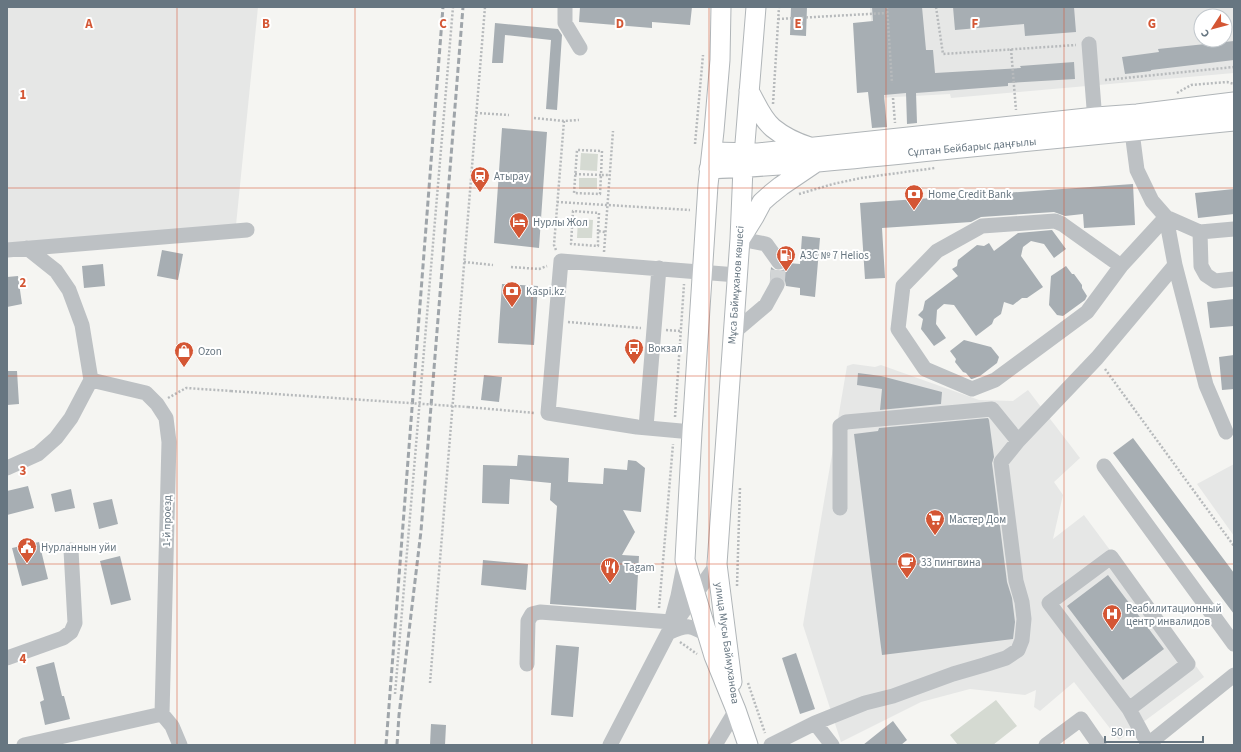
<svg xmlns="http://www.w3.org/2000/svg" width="1241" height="752" viewBox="0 0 1241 752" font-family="'Source Sans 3',sans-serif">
<rect width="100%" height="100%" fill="#f5f5f2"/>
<path fill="#e6e7e6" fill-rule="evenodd" d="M7,7H258L236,225L7,246Z
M870,7H1234V73L951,98L950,94L877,98ZM1201,16H1225V40H1201Z
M853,364L875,367L881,365L979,400L1013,401L1028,390L1080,458L1054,482L1063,495L1053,539L1084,515L1204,677L1119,740L1074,682L1040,711L1034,707L1036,690L1025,695L970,689L921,702L841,742L803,625L847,366Z
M1234,464V536L1197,484Z"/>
<path fill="#d5dad2" d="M581,153L598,154L597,171L580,170Z
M579,178H597V189H579Z
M578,219L593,220L592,238H577Z
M996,700L1017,726L993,745H958L950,735Z"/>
<path fill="#a7aeb3" d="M580,7H692L690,25L652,22V28L579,22Z
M791,7H807L806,36L790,35Z
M872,7H922L926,50H933L935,73L1021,68L1020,66L1074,62L1075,79L1008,83V86L916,93L917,123L907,124L906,93L884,95L887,127L872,128L868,92L857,93L853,23L873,21Z
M953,7H1074L1076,32L1025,36L1024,24L955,30Z
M495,23L558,29L562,35L557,110L546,109L551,40L505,35L503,63H492Z
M1234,41V60L1151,70V71L1125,74L1122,57L1159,52L1158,49Z
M502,128L547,132L539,248L494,243Z
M1133,184L1135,225L1084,228L1083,214L1065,216L1054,212L981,217L971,222L882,228L885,278L865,279L860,203Z
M1234,189V214L1198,218L1195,193Z
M1052,230L1066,249L1054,258L1044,244L1031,241L1023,247L1021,256L1043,287L1027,298H1022L1013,305L1004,302L1001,314L994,319L992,324L976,336L954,305L944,304L937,310L936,324L946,338L934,346L921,329L923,319L918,315L923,310L925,301L958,276L952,269L957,266L958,260L977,245L984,246L989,243L994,251L1018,233Z
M802,236L820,238L815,297L800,295V288L786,286L785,281L781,277L776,276L770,279L771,267L775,270L780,271L785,269L788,263L800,264Z
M162,250L183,254L178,280L157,276Z
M103,264L105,286L84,288L82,266Z
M1066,266L1072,274H1074L1082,285V288L1087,296L1085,300L1063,316L1057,315L1049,305L1051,276Z
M18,276L22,304L7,307V277Z
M502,284L538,286L534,345L498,343Z
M1234,299V326L1210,328L1207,302Z
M964,340L991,347L999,357L997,363L980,376L972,379H971L966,373L963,372L955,362L956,359L950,351Z
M1234,355V389L1222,390L1219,357Z
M7,371H17L19,404L7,405Z
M858,373L881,376L942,392L941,404L880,410L882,389L857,385Z
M484,375L502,377L499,402L481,400Z
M988,418L989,420L994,457L992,463L1007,582L1012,598L1015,622L1013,639L882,655L854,434L878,431L879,428Z
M1133,438L1234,573V614L1113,453Z
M518,455L569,458L568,482L603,484L604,468L627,470L628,460L636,461L645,468L641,512L623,510L635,532L622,555L639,556L636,610L550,604L557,506L550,500L551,483L510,479L509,504L482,503L483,465L517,466Z
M28,486L34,508L7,515V491Z
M71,489L75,508L55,512L51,494Z
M112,499L118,524L99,529L93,503Z
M39,542L48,579L22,586L12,548Z
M120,556L131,600L111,605L100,561Z
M483,560L528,564L526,590L481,585Z
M1108,575L1164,649L1123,680L1067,606Z
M556,645L579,647L573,717L551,715Z
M796,653L815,709L800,714L782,658Z
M54,662L62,696H64L70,719L45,725L40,702L44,700L36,667Z
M893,721L907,740L901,745H863Z
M431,724L446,725L445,745H430Z"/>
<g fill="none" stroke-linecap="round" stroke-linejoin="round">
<path stroke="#d2d5d6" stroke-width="15" stroke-dasharray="15 8" stroke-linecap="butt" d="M777,285L779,262"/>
<defs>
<path id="major" d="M721,7L720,60L714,131L708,185L692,432L685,560L714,656L736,710L748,745
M749,91C756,103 762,119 773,128C784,137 797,143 810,147
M712,152L758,153L1096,117L1137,114L1234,102
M709,169C790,166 870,157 951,149C1045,139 1140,131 1234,121
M741,238L754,217L762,202L771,194L781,186L815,163
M732,682L717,564L740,239L743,168L756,7"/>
</defs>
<use href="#major" stroke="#b0b5b8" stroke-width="21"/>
<path stroke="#b7babc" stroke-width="2.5" stroke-dasharray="2 2" stroke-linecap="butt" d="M887,7L892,83
M936,7L943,54L1076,45
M778,19L887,13
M1011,49L1016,110
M1105,80L1234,67
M1177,93L1191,85L1227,82L1234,84
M893,98L895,123
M773,104L779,7
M476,113L509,115
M534,118L564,121L579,120
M695,144L703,55
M575,174L601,175L602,151L577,150L574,193L600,194L601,175H609
M799,194L833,184L861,178L935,168
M557,202L690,210
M598,231L599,213L573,211L571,244L598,246V231L605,232
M556,250L554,245L564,121
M604,252L613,131
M464,262L493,265
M511,267L539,269L547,266
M568,322L641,328
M666,330L681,331
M1105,369L1234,546
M168,398L186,388L231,391
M468,407L535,413
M675,417L684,284
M737,586L740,487
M659,608L673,444
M680,642L697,654
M430,683L485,7
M748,683L765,733
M395,694L453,7"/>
<path stroke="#bdc1c4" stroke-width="15" d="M565,7V23L580,48
M1089,44L1094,108L1096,117
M1132,132L1137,170L1152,201L1166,217L1200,232L1234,229
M1166,217L1175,265L1206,385L1226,432
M1200,232L1201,266L1206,275L1215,281L1234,279
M740,239L766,244L779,262
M7,250L247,230
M1121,266L1062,224L1055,221L982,226L937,251L903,286L898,329L925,369L972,389L995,380L1087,312L1121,266L1166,217
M733,333L766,305L777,285
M91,380L146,393L157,404L166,418L169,442L162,714
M646,427L659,268
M692,432L637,427L548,413L561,261L737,275
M1104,466L1234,644
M7,468L38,454L56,438L71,418L91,380L82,325L69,290L56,271L27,248
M840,508V426L846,422L992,409L1018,441
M671,622L678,596L685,560
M668,633C688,624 690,625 708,635
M7,658L63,638L71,632L75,623L71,550
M527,664L528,621L532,614L540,612L671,622
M1129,709L1188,664L1111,557L1049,603L1129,709L1148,744
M162,714L172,726L180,745
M815,723L832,745
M24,745L162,714
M610,745L668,633L717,564
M715,745L736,710
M771,745L815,723L865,703L893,696L953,674L984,665L1006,658L1018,650L1022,640L1024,619L1022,602L1016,581L1001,462L1018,441L1097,358L1175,265
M1046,745L1081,719L1099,745
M1147,745L1234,675"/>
<use href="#major" stroke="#fff" stroke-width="19"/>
<path stroke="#9fa5aa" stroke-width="3" stroke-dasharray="6 3" stroke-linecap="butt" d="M386,745L443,7
M397,745L399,715L421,531L463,7"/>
<path stroke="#b7babc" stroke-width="2.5" stroke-dasharray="2 2" stroke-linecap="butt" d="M231,391L468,407"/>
</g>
<path fill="none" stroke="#d45634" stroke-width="1" stroke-opacity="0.55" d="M177,7V745M355,7V745M532,7V745M709,7V745M886,7V745M1064,7V745M7,188H1234M7,376H1234M7,564H1234"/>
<defs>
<symbol id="station-pin" viewBox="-11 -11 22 30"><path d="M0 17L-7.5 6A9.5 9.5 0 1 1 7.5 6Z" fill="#d45634" stroke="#fff"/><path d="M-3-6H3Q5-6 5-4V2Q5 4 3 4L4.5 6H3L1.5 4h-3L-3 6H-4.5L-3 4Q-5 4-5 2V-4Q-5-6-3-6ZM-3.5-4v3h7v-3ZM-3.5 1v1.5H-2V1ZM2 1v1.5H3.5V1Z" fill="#fff"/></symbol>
<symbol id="bank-pin" viewBox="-11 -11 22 30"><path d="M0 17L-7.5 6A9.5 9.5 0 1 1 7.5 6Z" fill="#d45634" stroke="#fff"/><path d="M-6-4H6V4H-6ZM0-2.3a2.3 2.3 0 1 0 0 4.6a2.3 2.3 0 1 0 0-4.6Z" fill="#fff"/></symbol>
<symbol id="hotel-pin" viewBox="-11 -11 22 30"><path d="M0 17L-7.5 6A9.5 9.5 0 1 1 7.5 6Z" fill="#d45634" stroke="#fff"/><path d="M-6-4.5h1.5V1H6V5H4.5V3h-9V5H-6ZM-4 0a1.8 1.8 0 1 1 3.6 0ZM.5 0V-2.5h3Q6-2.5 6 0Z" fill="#fff"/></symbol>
<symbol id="fuel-pin" viewBox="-11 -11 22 30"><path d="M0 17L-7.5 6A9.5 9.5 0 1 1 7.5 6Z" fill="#d45634" stroke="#fff"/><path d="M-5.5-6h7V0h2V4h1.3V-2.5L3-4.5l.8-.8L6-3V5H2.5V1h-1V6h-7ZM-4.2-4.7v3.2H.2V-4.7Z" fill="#fff"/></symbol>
<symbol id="bus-pin" viewBox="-11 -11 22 30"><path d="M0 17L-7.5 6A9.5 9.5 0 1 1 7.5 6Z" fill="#d45634" stroke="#fff"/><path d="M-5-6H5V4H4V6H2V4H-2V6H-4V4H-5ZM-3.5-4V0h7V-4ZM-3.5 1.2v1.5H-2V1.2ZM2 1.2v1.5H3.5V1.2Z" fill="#fff"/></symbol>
<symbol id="shop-pin" viewBox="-11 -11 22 30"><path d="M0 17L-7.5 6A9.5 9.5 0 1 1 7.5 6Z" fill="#d45634" stroke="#fff"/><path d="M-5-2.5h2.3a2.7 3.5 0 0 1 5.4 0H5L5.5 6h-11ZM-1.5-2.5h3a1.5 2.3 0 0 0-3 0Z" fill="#fff"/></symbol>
<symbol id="supermarket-pin" viewBox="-11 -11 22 30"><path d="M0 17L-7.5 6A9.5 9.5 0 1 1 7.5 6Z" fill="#d45634" stroke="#fff"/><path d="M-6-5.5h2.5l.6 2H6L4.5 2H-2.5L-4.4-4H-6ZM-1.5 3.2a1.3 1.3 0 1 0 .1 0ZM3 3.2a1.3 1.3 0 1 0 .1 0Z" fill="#fff"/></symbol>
<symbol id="civic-pin" viewBox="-11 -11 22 30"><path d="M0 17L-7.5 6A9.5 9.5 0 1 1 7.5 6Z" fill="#d45634" stroke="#fff"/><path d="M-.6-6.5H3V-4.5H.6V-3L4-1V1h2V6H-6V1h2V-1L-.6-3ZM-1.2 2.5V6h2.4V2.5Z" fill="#fff"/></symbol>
<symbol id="cafe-pin" viewBox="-11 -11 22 30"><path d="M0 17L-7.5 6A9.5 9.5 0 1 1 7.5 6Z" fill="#d45634" stroke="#fff"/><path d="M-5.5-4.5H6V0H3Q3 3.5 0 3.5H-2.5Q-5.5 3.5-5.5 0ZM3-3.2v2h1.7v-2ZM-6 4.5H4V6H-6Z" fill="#fff"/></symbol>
<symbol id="restaurant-pin" viewBox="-11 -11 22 30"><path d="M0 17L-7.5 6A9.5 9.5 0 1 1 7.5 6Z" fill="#d45634" stroke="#fff"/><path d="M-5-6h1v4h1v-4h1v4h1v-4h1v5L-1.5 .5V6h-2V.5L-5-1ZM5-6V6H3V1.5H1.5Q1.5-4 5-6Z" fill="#fff"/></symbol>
<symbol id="hospital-pin" viewBox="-11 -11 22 30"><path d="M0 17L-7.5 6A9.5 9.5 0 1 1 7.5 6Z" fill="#d45634" stroke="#fff"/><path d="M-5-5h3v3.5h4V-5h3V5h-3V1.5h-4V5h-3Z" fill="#fff"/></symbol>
</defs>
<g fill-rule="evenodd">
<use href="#station-pin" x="469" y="165" width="22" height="30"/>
<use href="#bank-pin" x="903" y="183" width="22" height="30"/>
<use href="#hotel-pin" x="508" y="211" width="22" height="30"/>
<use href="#fuel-pin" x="775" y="244" width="22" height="30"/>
<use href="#bank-pin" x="501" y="280" width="22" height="30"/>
<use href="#bus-pin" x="623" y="337" width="22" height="30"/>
<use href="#shop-pin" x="173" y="340" width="22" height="30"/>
<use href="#supermarket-pin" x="924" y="508" width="22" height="30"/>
<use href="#civic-pin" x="16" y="536" width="22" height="30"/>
<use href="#cafe-pin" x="896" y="551" width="22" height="30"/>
<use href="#restaurant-pin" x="599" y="556" width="22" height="30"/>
<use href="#hospital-pin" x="1101" y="603" width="22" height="30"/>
</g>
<g text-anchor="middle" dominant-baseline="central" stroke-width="4" stroke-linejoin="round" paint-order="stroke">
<g font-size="11" fill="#677681" stroke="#fff">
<text transform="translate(972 147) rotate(-5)">Сұлтан Бейбарыс даңғылы</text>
<text transform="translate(736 285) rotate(-86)">Мұса Баймұханов көшесі</text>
<text transform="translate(167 521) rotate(-89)">1-й проезд</text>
<text transform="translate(727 643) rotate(82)">улица Мусы Баймуханова</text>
</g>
<g font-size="11" fill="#677681" stroke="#fff" text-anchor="start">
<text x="494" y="176">Атырау</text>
<text x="928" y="194">Home Credit Bank</text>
<text x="533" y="222">Нурлы Жол</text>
<text x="800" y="255">АЗС № 7 Helios</text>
<text x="526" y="291">Kaspi.kz</text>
<text x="648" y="348">Вокзал</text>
<text x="198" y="351">Ozon</text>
<text x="949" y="519">Мастер Дом</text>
<text x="41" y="547">Нурланнын уйи</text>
<text x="921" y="562">33 пингвина</text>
<text x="624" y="567">Tagam</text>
<text x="1126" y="608">Реабилитационный<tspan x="1126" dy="13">центр инвалидов</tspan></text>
</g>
</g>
<g font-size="13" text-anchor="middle" font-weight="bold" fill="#d45634" stroke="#fff" stroke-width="4" stroke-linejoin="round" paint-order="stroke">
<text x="89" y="28">A</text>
<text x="266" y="28">B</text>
<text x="443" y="28">C</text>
<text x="620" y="28">D</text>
<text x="798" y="28">E</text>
<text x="975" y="28">F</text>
<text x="1152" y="28">G</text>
<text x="23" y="99">1</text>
<text x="23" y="287">2</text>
<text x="23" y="475">3</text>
<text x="23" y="663">4</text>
</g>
<rect width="1241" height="752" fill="none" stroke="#677681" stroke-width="16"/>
<g transform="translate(1213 28) rotate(234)"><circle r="19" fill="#ffffff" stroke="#c2c8cd"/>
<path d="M0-3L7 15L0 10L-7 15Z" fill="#d45634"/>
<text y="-6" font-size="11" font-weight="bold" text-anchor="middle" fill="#677681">С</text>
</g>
<path d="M1105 736v6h98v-6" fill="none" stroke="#677681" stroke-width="2"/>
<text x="1111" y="736" font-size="12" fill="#677681" stroke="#ffffff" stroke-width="3" paint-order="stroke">50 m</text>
</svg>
